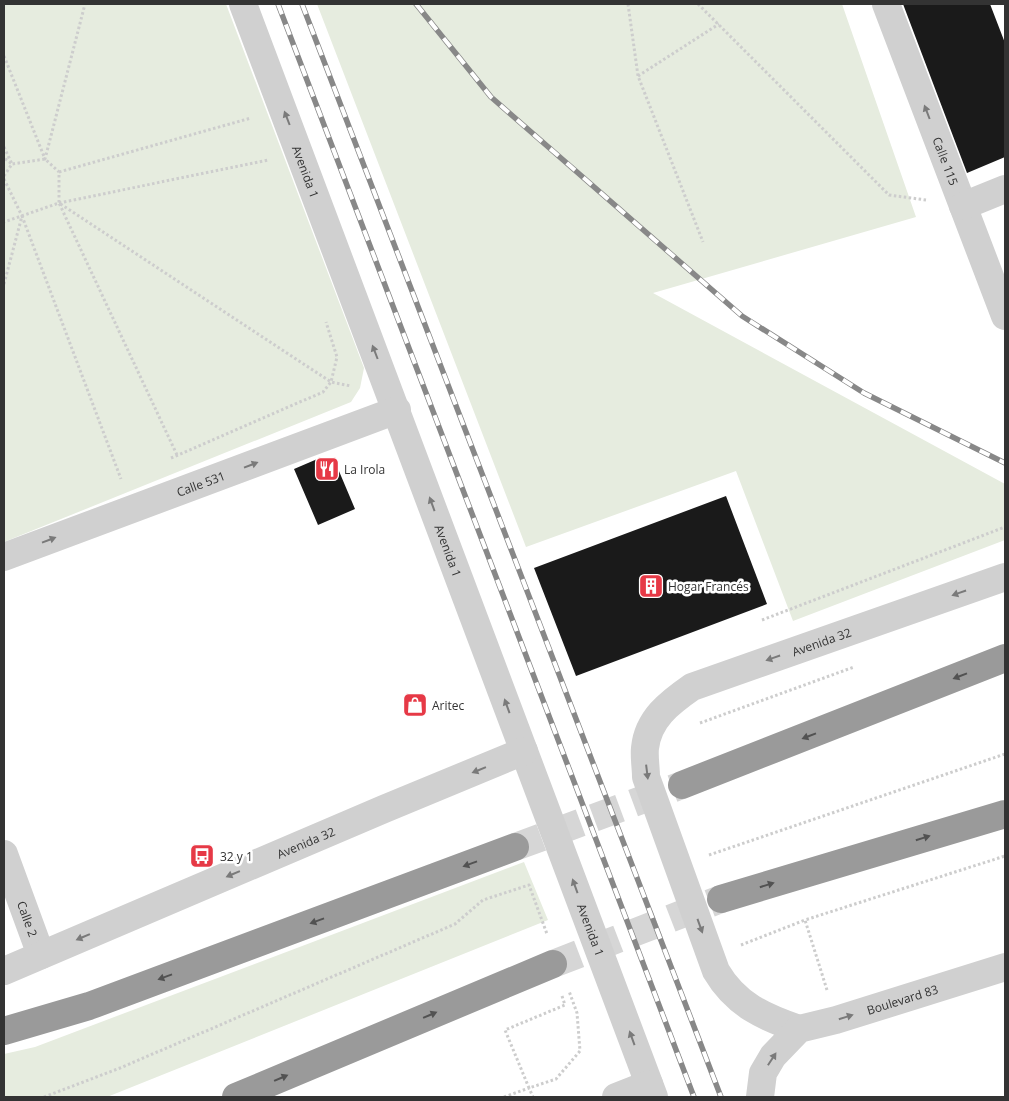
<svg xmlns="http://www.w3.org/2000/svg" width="1009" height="1101" viewBox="0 0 1009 1101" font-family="'Open Sans',sans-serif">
<rect width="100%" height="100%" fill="#fff"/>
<path fill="#e6ecdf" d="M4,4H226L364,368L360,388L351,402L4,542Z
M317,4H842L916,217L653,293L1005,484V540L793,621L736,471L526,547Z
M524,862L548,920L107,1097H4V1054L35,1047Z"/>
<path fill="#1a1a1a" d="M903,4H990L1005,43V157L967,173Z
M322,457L336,464L355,509L318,525L294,469Z
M726,496L767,604L576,676L534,568Z"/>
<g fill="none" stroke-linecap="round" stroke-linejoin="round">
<path stroke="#d6d6d6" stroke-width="28" stroke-dasharray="28 14" stroke-linecap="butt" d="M515,847L682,785
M553,964L721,899"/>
<path stroke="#cdcdcd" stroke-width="3" stroke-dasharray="2.5 2.5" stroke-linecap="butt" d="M628,4L638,76L703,242
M698,4L889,195L926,200
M4,56L45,159L85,4
M638,76L719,24
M4,147L12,164L4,158
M59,172L251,118
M4,176L12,164L45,159L59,172V203L4,222
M4,179L22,216
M59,203L268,160
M4,284L22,216L121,479
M177,455L59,203L331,382L351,386
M171,458L323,392L331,382L337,357L326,322
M762,620L1005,527
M700,723L854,667
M709,855L1005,754
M741,945L805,920
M827,990L805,920L1005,856
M562,996L565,1005L505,1030L529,1088L556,1079L580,1051L577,1013L569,991
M44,1097L120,1068L455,924L483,900L529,885L547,934
M504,1097L529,1088L533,1097"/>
<g stroke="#d0d0d0" stroke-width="28">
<path id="s1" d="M243,4L654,1097"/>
<path id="s2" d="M886,4L1005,316"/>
<path d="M963,206L1005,189"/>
<path id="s3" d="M4,557L397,410"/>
<path id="s4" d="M4,854L41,955"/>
<path id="s5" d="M4,971L384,809L524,751"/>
<path id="s6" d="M799,1029C764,1017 736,1005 716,971L646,777C646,768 644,757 645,748C648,719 669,703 692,687L1005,577"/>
<path d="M616,1097L649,1084"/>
<path id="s7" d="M760,1097L763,1073L773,1056L799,1029L836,1020L1005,967"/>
</g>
<path stroke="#9a9a9a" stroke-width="28" d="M682,785L1005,658
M721,899L1005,814
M4,1031L89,1006L515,847
M236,1097L553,964"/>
<defs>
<path id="rail" d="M278,4L694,1097
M302,4L721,1097
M416,4L491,97L742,316L864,393L1005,463"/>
</defs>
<use href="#rail" stroke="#888" stroke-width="5.5"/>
<use href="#rail" stroke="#fff" stroke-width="4" stroke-dasharray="11" stroke-linecap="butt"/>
</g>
<defs><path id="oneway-solid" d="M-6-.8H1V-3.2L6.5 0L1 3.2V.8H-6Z" transform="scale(1.25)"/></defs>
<g fill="#7a7a7a">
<use href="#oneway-solid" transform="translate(927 112) rotate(-111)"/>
<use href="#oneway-solid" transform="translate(287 118) rotate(-111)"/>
<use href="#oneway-solid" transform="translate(375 352) rotate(-111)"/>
<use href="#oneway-solid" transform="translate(251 465) rotate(-21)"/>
<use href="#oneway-solid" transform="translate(432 504) rotate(-110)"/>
<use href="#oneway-solid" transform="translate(49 540) rotate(-21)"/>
<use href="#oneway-solid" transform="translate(959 593) rotate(161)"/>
<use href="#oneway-solid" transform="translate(773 658) rotate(161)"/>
<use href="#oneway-solid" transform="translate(507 706) rotate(-110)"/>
<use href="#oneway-solid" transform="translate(479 770) rotate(158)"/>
<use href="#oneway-solid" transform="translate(647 772) rotate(83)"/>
<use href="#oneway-solid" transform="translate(233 874) rotate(157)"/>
<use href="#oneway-solid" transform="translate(575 886) rotate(-110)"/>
<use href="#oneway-solid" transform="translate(700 926) rotate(70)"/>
<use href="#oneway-solid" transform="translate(83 937) rotate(157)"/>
<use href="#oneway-solid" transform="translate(846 1017) rotate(-17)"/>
<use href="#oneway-solid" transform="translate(632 1038) rotate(-110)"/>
<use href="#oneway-solid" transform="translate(772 1059) rotate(-57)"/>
</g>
<g fill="#525252">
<use href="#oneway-solid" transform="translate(960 676) rotate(159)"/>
<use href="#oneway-solid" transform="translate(809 736) rotate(159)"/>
<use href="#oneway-solid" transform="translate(923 838) rotate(-17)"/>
<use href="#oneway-solid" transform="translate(470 864) rotate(160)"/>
<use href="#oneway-solid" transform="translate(767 885) rotate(-17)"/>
<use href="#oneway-solid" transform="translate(317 921) rotate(160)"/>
<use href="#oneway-solid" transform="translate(165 977) rotate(160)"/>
<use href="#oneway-solid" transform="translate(430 1015) rotate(-23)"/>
<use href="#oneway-solid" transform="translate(281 1078) rotate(-23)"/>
</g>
<defs>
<symbol id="restaurant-square" viewBox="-11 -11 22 22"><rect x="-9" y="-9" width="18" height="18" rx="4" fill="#e63946" stroke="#fff"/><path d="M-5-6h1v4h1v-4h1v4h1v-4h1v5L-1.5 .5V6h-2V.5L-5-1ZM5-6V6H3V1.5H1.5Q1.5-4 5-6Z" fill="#fff"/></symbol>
<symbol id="building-square" viewBox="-11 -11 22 22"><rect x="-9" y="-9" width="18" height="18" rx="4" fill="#e63946" stroke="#fff"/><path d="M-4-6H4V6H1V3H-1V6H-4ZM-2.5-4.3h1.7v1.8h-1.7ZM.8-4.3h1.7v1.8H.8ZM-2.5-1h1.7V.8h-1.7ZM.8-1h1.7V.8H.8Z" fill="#fff"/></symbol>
<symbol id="shop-square" viewBox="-11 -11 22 22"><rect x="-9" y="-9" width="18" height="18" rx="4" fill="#e63946" stroke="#fff"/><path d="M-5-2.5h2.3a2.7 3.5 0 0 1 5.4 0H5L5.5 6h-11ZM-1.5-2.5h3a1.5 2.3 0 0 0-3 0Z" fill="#fff"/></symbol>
<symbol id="bus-square" viewBox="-11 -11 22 22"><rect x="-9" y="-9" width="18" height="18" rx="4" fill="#e63946" stroke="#fff"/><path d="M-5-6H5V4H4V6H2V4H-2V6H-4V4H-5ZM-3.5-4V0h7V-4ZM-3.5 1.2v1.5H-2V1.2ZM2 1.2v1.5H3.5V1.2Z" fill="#fff"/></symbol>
</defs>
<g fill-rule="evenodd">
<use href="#restaurant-square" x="313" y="455" width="28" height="28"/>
<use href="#building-square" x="637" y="572" width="28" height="28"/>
<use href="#shop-square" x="401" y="691" width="28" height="28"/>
<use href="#bus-square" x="188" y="842" width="28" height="28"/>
</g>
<g text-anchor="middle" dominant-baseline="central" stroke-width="5" stroke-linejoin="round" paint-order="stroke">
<g font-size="12" fill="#333" stroke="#fff">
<text stroke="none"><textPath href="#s2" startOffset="168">Calle 115</textPath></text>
<text stroke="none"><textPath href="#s1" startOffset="179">Avenida 1</textPath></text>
<text stroke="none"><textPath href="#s3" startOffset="210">Calle 531</textPath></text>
<text stroke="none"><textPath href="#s1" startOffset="584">Avenida 1</textPath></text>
<text stroke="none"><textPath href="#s6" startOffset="556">Avenida 32</textPath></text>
<text stroke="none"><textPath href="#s5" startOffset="328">Avenida 32</textPath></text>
<text stroke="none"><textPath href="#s4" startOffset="69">Calle 2</textPath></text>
<text stroke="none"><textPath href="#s1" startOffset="989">Avenida 1</textPath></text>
<text stroke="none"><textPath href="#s7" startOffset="189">Boulevard 83</textPath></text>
</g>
<g font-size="12" fill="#333" stroke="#fff" text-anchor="start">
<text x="344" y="469">La Irola</text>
<text x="668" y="586">Hogar Francés</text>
<text x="432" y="705">Aritec</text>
<text x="220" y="856">32 y 1</text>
</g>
</g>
<rect width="1009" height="1101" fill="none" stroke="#333333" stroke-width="10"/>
</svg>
